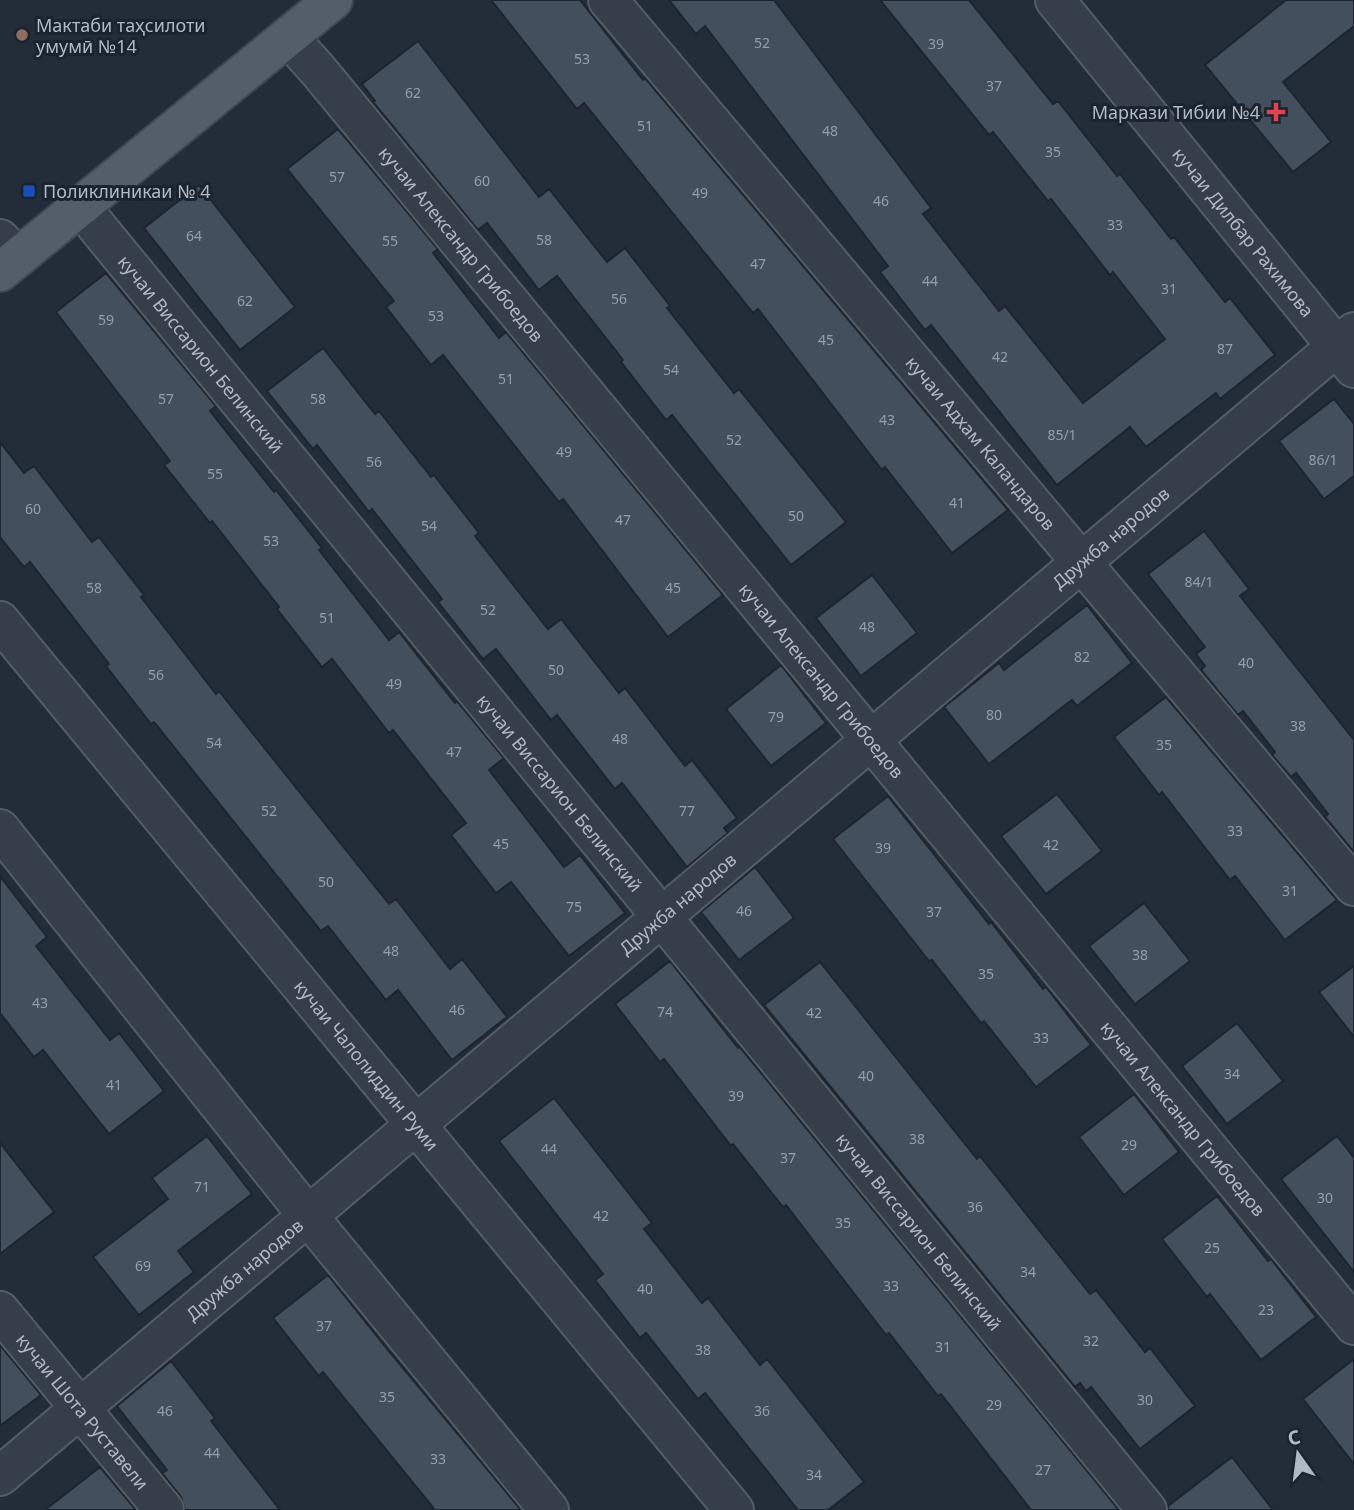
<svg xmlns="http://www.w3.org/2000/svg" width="1354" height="1510" viewBox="0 0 1354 1510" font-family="'Noto Sans',sans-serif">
<rect width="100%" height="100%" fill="#232c39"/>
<path fill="#444f5e" stroke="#1d2530" stroke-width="2" d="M491,0H580L643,80L645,78L1008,510L952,553L885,467L882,470L758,309L753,313L584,103L577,109Z
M669,0H774L931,208L923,214L999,311L1005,306L1083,403L1165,339L1113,272L1110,275L1051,199L1048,201L993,132L989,135L880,0H969L1053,104L1058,101L1117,176L1120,174L1171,239L1174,237L1225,302L1230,298L1275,355L1220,399L1216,393L1146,447L1130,427L1057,485L931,325L925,330L880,272L888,266L705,26L696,34Z
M1286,0H1354V26L1283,82L1331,142L1293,172L1205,65Z
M418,41L539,197L549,189L607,262L625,248L670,306L667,308L734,393L739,389L846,522L791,565L672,415L666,420L621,362L623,360L557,276L539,290L487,223L478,230L373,102L375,101L362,84Z
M338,129L438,249L433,253L499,338L506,332L723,595L668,637L563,499L559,502L443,355L431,365L386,307L394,301L287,169Z
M199,185L295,307L240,350L144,228Z
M106,273L216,406L210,411L274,492L276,490L322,548L319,550L389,640L399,632L455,703L457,701L504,758L489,770L564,867L580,855L625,913L569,956L511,882L496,893L451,835L466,823L393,730L389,733L332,659L322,667L277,609L279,607L212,521L210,523L164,465L170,461L56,312Z
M323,348L375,414L379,411L431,477L434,475L479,533L475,536L548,629L561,619L619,693L625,688L685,766L692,760L737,818L724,828L728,833L687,867L622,783L615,789L557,715L551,720L496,649L483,659L438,602L442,599L372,509L369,512L317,445L313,449L267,391Z
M1334,399L1354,424V476L1324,499L1279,441Z
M0,442L24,473L34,466L92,542L99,537L144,595L141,597L216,694L219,691L389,904L396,899L450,969L462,959L507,1017L452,1060L398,990L386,1000L328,926L321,931L154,722L151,724L106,666L109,664L30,562L24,567L0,537Z
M1204,531L1249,589L1240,596L1354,740V852L1325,817L1328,814L1296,773L1291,777L1272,755L1275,752L1243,711L1238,715L1201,670L1205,666L1196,654L1205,647L1148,574Z
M872,575L917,633L861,676L816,618Z
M1087,605L1132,663L1077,706L1072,700L989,764L944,707L999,663L1004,670Z
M781,665L826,723L771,766L726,709Z
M1166,697L1337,900L1285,940L1235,876L1230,880L1162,792L1159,795L1114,737Z
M1057,794L1102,851L1046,894L1001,836Z
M888,796L989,924L991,922L1043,989L1046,987L1091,1045L1036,1087L984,1021L981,1023L932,960L929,961L833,839Z
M755,867L794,918L739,960L701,912Z
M0,876L47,937L36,946L110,1040L119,1033L164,1091L109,1134L43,1050L34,1057L0,1013Z
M1144,903L1190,961L1135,1004L1089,946Z
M670,961L738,1048L739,1046L1119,1510H1031L941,1394L938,1396L889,1333L886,1335L786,1205L783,1207L733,1144L731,1146L664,1059L660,1062L615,1004Z
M820,962L977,1159L980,1156L1090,1294L1096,1290L1145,1352L1150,1348L1195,1406L1140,1449L1091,1387L1086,1391L1080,1383L1075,1387L764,1005Z
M1354,966V1037L1319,992Z
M1237,1023L1283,1081L1227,1124L1182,1066Z
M1134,1094L1179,1152L1124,1195L1079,1137Z
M554,1098L652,1223L644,1229L702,1303L708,1298L760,1365L767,1359L864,1482L828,1510H798L705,1393L698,1399L646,1333L640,1338L595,1280L603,1274L499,1141Z
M207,1136L252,1194L178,1251L194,1272L139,1315L93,1257L168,1199L152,1178Z
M1337,1136L1354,1158V1272L1281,1179Z
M0,1143L54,1212L0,1254Z
M1217,1196L1268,1261L1271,1259L1316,1317L1261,1360L1210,1294L1207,1297L1162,1239Z
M328,1275L387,1349L521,1510H435L323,1372L319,1376L273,1318Z
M0,1345L41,1395L0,1426Z
M1354,1359V1464L1303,1399Z
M171,1361L215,1418L211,1421L280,1510H185L181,1497L162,1473L167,1470L117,1406Z
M1232,1457L1273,1510H1168V1506Z
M100,1467L136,1510H45Z"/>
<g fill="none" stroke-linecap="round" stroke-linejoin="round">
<defs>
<g id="minor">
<path id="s1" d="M608,0L1354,886"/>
<path id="s2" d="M1055,0L1354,368"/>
<path id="s3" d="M288,37L317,69L1354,1325"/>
<path id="s4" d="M80,206L1147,1510"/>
<path d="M0,239L17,258"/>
<path id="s5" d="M0,621L734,1510"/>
<path d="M0,829L308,1216L549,1510"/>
<path id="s6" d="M0,1311L164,1510"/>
<path id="s7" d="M0,1476L1354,332"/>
</g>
<path id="major" d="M0,272L333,0"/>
</defs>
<use href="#minor" stroke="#545c67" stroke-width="42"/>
<use href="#major" stroke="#3f4753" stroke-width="42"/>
<use href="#minor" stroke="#363e4a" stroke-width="38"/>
<use href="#major" stroke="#545d6a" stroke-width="38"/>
</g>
<circle fill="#8d6e63" stroke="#1b232e" stroke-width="2.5" cx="22" cy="35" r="7"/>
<path fill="#e0444e" stroke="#1b232e" stroke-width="2.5" d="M1272.5 101.5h7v7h7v7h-7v7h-7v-7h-7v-7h7z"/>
<rect fill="#1a4fb4" stroke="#1b232e" stroke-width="2.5" x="22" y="184" width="14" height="14" rx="3.5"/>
<g text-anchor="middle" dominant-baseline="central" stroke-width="6" stroke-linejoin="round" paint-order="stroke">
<g font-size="14" fill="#969eac">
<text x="762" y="42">52</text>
<text x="936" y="43">39</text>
<text x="582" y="58">53</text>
<text x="994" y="85">37</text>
<text x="413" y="92">62</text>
<text x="645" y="125">51</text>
<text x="830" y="130">48</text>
<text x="1053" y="151">35</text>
<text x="337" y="176">57</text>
<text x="482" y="180">60</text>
<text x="700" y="192">49</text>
<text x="881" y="200">46</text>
<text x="1115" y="224">33</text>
<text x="194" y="235">64</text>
<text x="544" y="239">58</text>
<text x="390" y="240">55</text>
<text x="758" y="263">47</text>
<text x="930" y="280">44</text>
<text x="1169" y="288">31</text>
<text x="619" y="298">56</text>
<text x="245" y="300">62</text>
<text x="436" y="315">53</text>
<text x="106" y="319">59</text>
<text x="826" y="339">45</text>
<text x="1225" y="348">87</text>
<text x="1000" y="356">42</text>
<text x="671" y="369">54</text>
<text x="506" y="378">51</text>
<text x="166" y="398">57</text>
<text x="318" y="398">58</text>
<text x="887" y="419">43</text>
<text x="1062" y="434">85/1</text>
<text x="734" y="439">52</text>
<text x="564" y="451">49</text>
<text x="1323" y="459">86/1</text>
<text x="374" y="461">56</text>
<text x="215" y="473">55</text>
<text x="957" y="502">41</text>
<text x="33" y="508">60</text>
<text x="796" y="515">50</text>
<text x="623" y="519">47</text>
<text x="429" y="525">54</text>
<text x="271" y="540">53</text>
<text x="1199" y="581">84/1</text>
<text x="94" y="587">58</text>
<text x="673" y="587">45</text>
<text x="488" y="609">52</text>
<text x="327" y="617">51</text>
<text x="867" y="626">48</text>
<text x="1082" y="656">82</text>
<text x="1246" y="662">40</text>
<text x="556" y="669">50</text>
<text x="156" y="674">56</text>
<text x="394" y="683">49</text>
<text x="994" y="714">80</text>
<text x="776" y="716">79</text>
<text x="1298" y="725">38</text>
<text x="620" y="738">48</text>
<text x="214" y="742">54</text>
<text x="1164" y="744">35</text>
<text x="454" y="751">47</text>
<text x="269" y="810">52</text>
<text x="687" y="810">77</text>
<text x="1235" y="830">33</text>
<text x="501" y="843">45</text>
<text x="1051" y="844">42</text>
<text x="883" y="847">39</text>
<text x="326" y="881">50</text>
<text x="1290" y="890">31</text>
<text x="574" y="906">75</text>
<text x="744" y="910">46</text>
<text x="934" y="911">37</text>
<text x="391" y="950">48</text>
<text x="1140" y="954">38</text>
<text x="986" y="973">35</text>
<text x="40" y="1002">43</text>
<text x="457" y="1009">46</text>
<text x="665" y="1011">74</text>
<text x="814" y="1012">42</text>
<text x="1041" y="1037">33</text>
<text x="1232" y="1073">34</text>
<text x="866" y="1075">40</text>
<text x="114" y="1084">41</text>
<text x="736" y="1095">39</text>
<text x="917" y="1138">38</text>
<text x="1129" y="1144">29</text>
<text x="549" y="1148">44</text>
<text x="788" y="1157">37</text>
<text x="202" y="1186">71</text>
<text x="1325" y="1197">30</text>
<text x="975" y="1206">36</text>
<text x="601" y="1215">42</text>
<text x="843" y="1222">35</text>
<text x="1212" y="1247">25</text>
<text x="143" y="1265">69</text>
<text x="1028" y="1271">34</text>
<text x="891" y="1285">33</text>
<text x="645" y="1288">40</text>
<text x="1266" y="1309">23</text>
<text x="324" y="1325">37</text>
<text x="1091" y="1340">32</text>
<text x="943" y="1346">31</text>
<text x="703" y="1349">38</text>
<text x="387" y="1396">35</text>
<text x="1145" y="1399">30</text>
<text x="994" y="1404">29</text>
<text x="165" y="1410">46</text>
<text x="762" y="1410">36</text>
<text x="212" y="1452">44</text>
<text x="438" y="1458">33</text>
<text x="1043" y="1469">27</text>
<text x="814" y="1474">34</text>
</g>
<g font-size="18" fill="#b1b9c6" stroke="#1b232e" text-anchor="start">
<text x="36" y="25">Мактаби таҳсилоти<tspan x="36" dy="21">умумӣ №14</tspan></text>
<text x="1260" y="112" text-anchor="end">Маркази Тибии №4</text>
<text x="43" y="191">Поликлиникаи № 4</text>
</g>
<g font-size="18" fill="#b1b9c6" stroke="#1b232e">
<text stroke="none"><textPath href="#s2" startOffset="299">кучаи Дилбар Рахимова</textPath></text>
<text stroke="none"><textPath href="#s3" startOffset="270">кучаи Александр Грибоедов</textPath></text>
<text stroke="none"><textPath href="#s4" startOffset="191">кучаи Виссарион Белинский</textPath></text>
<text stroke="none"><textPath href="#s1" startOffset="579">кучаи Адхам Каландаров</textPath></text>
<text stroke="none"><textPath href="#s7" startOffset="1454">Дружба народов</textPath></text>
<text stroke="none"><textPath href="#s3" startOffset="836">кучаи Александр Грибоедов</textPath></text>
<text stroke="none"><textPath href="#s4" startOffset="758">кучаи Виссарион Белинский</textPath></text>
<text stroke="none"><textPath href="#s7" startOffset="887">Дружба народов</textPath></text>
<text stroke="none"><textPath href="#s5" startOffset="576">кучаи Чалолиддин Руми</textPath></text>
<text stroke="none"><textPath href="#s3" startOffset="1404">кучаи Александр Грибоедов</textPath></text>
<text stroke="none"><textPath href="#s4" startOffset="1325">кучаи Виссарион Белинский</textPath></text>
<text stroke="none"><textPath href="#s7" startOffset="320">Дружба народов</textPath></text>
<text stroke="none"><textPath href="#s6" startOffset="130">кучаи Шота Руставели</textPath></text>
</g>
</g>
<g transform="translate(1298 1454) rotate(346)" stroke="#1b232e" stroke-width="5" paint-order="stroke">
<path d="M0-5L12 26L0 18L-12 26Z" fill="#b1b9c6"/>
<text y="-10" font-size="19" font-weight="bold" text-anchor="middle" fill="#b1b9c6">С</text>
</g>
</svg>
